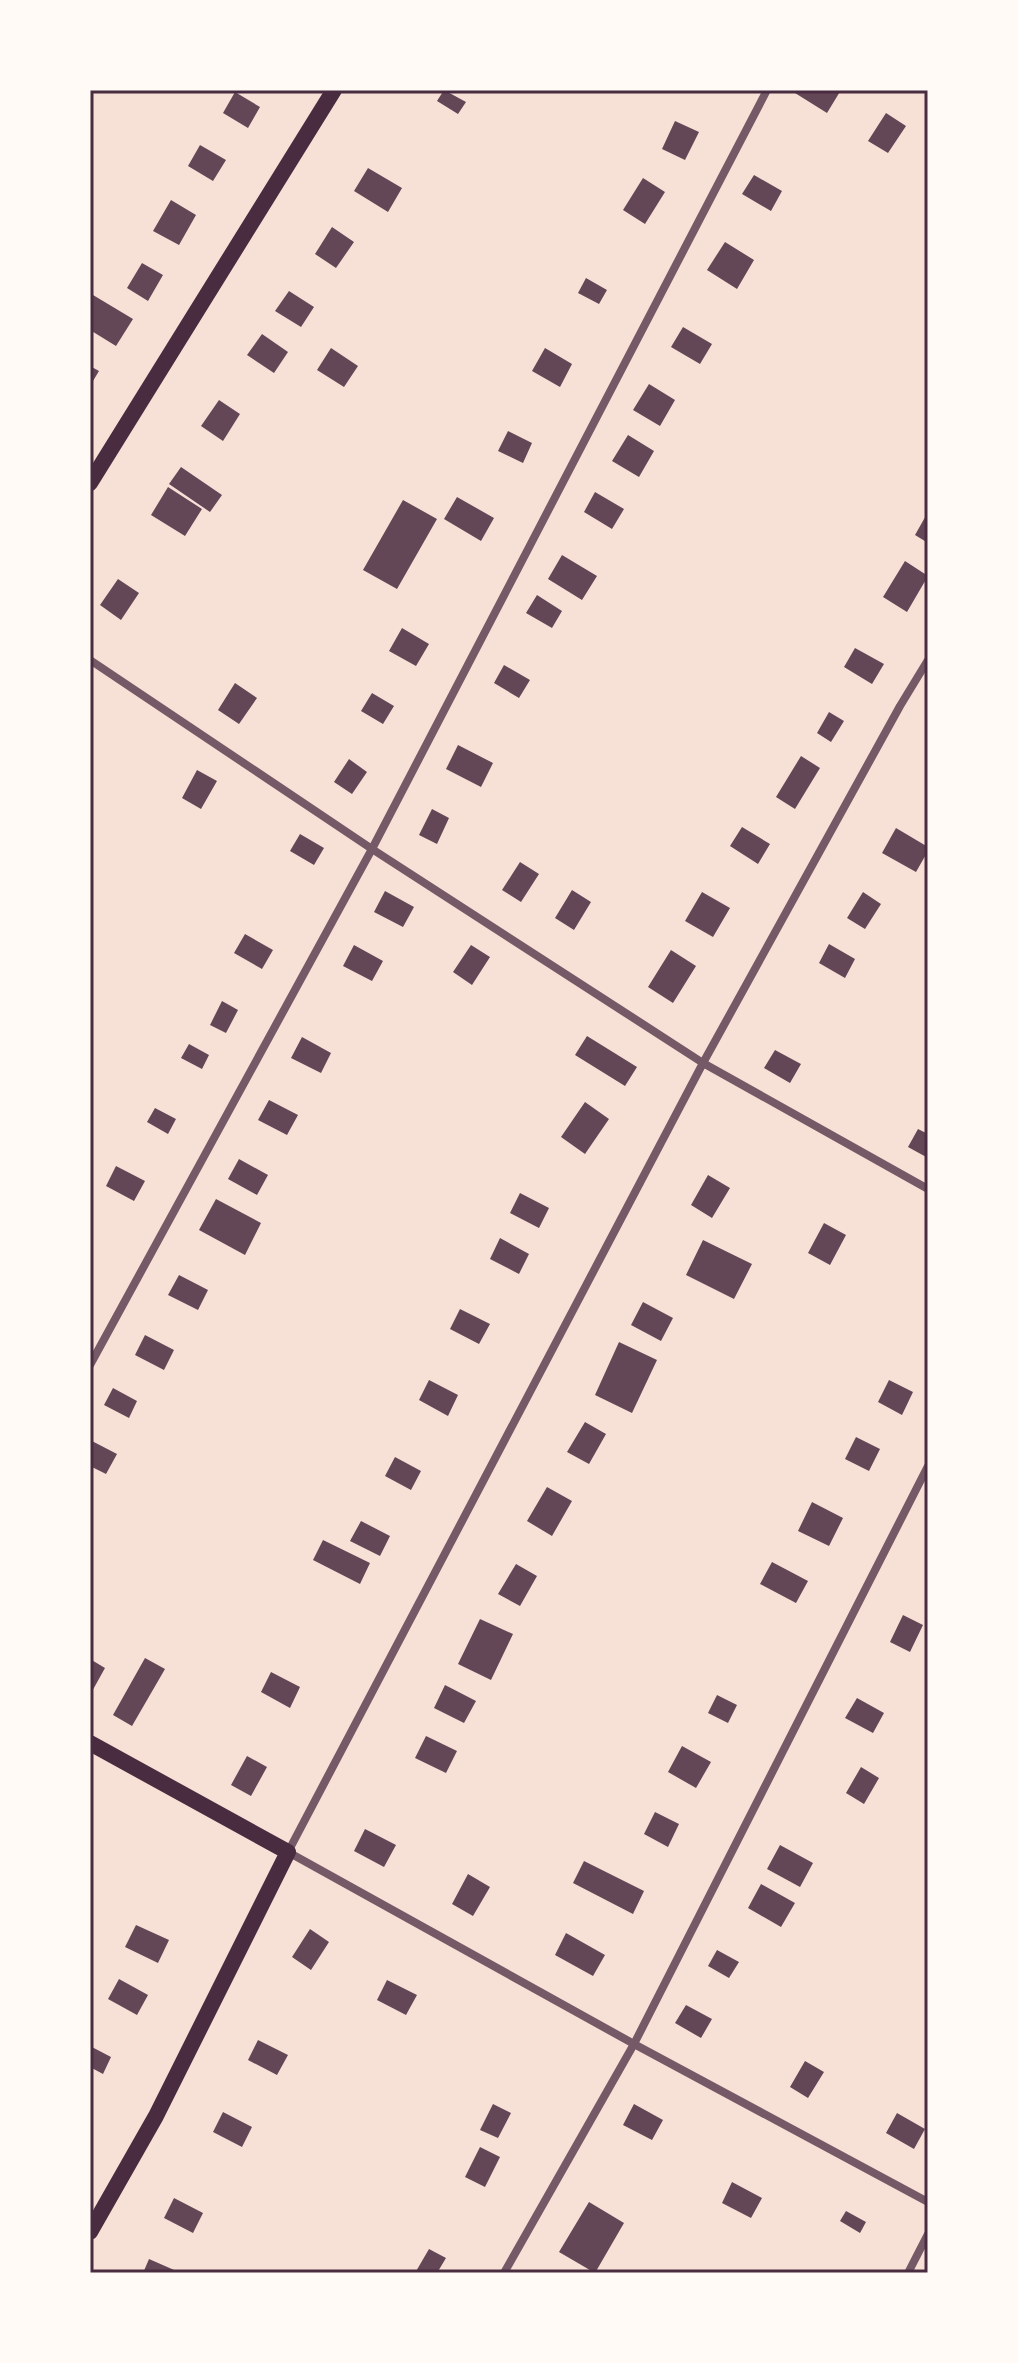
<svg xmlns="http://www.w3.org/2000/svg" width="1018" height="2363" viewBox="0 0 1018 2363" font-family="'PT Sans Narrow',sans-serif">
<rect width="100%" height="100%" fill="#f7e1d7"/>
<path fill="#644757" d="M444,90L466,102L458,114L437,101Z
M797,90H841L827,113L795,93Z
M235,92L260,107L248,128L223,113Z
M886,113L906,126L888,153L868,141Z
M675,121L699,132L685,160L662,149Z
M200,145L226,160L213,181L188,166Z
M368,168L402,188L388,212L354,191Z
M754,175L782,191L771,211L742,194Z
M643,178L665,192L645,224L623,210Z
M171,200L196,215L179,245L153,231Z
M332,227L354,242L336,268L315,254Z
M725,242L754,260L737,289L707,270Z
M142,263L163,275L148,301L127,288Z
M586,278L607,290L599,304L578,293Z
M289,291L314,307L301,327L275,311Z
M93,295L133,319L116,346L90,330V300Z
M683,327L712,344L700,364L671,347Z
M262,334L288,352L274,373L247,355Z
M331,348L358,366L344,387L317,370Z
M545,348L572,364L560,387L532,371Z
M90,366L99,371L90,386Z
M649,384L675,400L660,426L633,410Z
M219,400L240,414L223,441L201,426Z
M508,431L532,443L523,463L498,451Z
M628,435L654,451L639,477L612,461Z
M181,467L222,495L210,512L169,484Z
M168,487L202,509L185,536L151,515Z
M595,492L624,509L612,529L584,512Z
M457,497L494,518L481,541L444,519Z
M403,500L437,519L397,589L363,570Z
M928,512V543L915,535Z
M562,555L597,576L582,600L548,579Z
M905,561L928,576L907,612L883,597Z
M118,579L139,593L121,620L100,605Z
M537,595L562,611L552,628L526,613Z
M402,628L429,644L416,666L389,651Z
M855,648L884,664L872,684L844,667Z
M504,665L530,680L519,698L494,683Z
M235,683L257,698L239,724L218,710Z
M372,693L394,706L383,724L361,711Z
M829,712L844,721L831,742L817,733Z
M458,745L493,763L481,787L446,769Z
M801,756L820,768L795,809L776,797Z
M349,759L367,772L352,794L334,782Z
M197,770L217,781L201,809L182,798Z
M432,809L449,818L437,844L419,835Z
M742,827L770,844L758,864L730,846Z
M896,828L928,847V851L916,872L882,853Z
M300,834L324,848L314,865L290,851Z
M520,862L539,874L521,902L502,890Z
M572,890L591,902L574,930L555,918Z
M385,891L414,907L403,927L374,912Z
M702,892L730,908L713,937L685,921Z
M863,892L881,904L865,929L847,918Z
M245,934L273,950L262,969L234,953Z
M829,944L855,959L845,978L819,963Z
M354,945L383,961L372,981L343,966Z
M471,945L490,957L472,985L453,972Z
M671,950L696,966L673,1003L648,987Z
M222,1001L238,1010L226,1033L210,1025Z
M587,1036L637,1067L625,1086L575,1055Z
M302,1037L331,1053L321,1073L291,1058Z
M189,1044L209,1055L202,1069L181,1058Z
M775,1050L801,1064L790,1083L764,1068Z
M269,1100L298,1115L287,1135L258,1120Z
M585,1102L609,1119L585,1154L561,1137Z
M155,1108L176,1119L168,1134L147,1122Z
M918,1129L928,1134V1158L908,1147Z
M239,1159L268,1175L257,1195L228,1179Z
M116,1166L145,1181L134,1201L106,1186Z
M708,1175L730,1188L712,1218L691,1205Z
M520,1193L549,1208L539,1228L510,1213Z
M216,1199L261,1223L245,1255L199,1230Z
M824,1223L846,1235L830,1265L808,1253Z
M500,1238L529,1254L519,1274L490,1259Z
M703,1240L752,1264L734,1299L686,1275Z
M179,1275L208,1290L198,1310L168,1295Z
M643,1302L673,1318L661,1341L631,1325Z
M460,1309L490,1324L479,1344L450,1329Z
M145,1335L174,1350L164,1370L135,1355Z
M619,1342L657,1360L632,1413L595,1395Z
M429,1380L458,1395L448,1416L419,1400Z
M889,1380L913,1392L902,1415L878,1402Z
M113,1388L137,1401L129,1418L104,1405Z
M585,1422L606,1434L589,1464L567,1452Z
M856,1437L880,1449L869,1471L845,1459Z
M90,1440L117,1454L106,1474L90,1466Z
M395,1457L421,1471L411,1490L385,1476Z
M547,1487L572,1501L552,1536L527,1521Z
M812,1502L843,1518L829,1546L798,1531Z
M361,1521L390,1536L380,1556L350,1541Z
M323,1540L370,1563L360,1584L313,1560Z
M772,1562L808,1581L796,1603L760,1584Z
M516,1564L537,1576L520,1606L498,1594Z
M903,1615L923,1625L910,1652L890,1642Z
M480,1619L513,1634L491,1680L458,1664Z
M145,1658L165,1669L132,1726L113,1715Z
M90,1659L105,1668L90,1695Z
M271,1672L300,1687L290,1708L261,1692Z
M445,1685L476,1701L464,1723L434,1708Z
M717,1695L737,1705L728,1723L708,1713Z
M857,1698L884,1713L873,1733L845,1718Z
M426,1736L457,1751L446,1773L415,1758Z
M682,1746L711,1762L696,1788L668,1772Z
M247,1756L267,1767L251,1796L231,1785Z
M861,1767L879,1778L864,1804L846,1793Z
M655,1812L679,1824L668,1847L644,1834Z
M365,1829L396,1845L384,1867L354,1851Z
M780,1845L813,1863L800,1887L767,1869Z
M584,1861L644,1891L633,1914L573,1883Z
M468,1874L490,1887L473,1916L452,1904Z
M761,1884L795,1903L781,1927L748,1908Z
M136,1925L169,1940L158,1963L125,1947Z
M310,1929L329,1942L311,1970L292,1957Z
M566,1933L605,1955L593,1976L555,1955Z
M717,1950L739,1962L729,1978L708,1966Z
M119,1979L148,1995L137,2015L108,1999Z
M387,1980L417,1995L406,2015L377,2000Z
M686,2005L712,2019L701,2038L675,2023Z
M258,2040L288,2055L277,2075L248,2060Z
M90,2046L111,2057L103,2074L90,2067Z
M805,2061L824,2072L808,2098L790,2087Z
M493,2104L511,2113L498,2138L480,2130Z
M634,2104L663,2120L652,2140L623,2125Z
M223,2112L252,2127L242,2147L213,2132Z
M897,2113L925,2129L914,2149L886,2133Z
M480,2147L500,2157L485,2187L465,2177Z
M732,2182L762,2198L751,2218L722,2203Z
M174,2198L203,2213L193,2233L164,2218Z
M589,2202L624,2223L595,2273L559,2252Z
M846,2211L866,2222L860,2233L840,2221Z
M429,2249L446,2258L437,2273H415Z
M149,2259L181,2273H143Z"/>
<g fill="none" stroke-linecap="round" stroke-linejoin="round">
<path stroke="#755966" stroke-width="8" d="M90,660L372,849L703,1063L928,1189
M928,660L900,706L703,1063L288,1852L634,2044L928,2202
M90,1365L372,849L767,90
M504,2273L634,2044L928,1466
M908,2273L928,2234"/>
<path stroke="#4a2c40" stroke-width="16" d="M90,483L334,90
M90,1743L288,1852L156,2116L90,2232"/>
</g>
<rect width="1018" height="2363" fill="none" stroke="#fffaf5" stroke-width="184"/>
<rect x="92" y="92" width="834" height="2179" fill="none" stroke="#4a2c40" stroke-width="3"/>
</svg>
